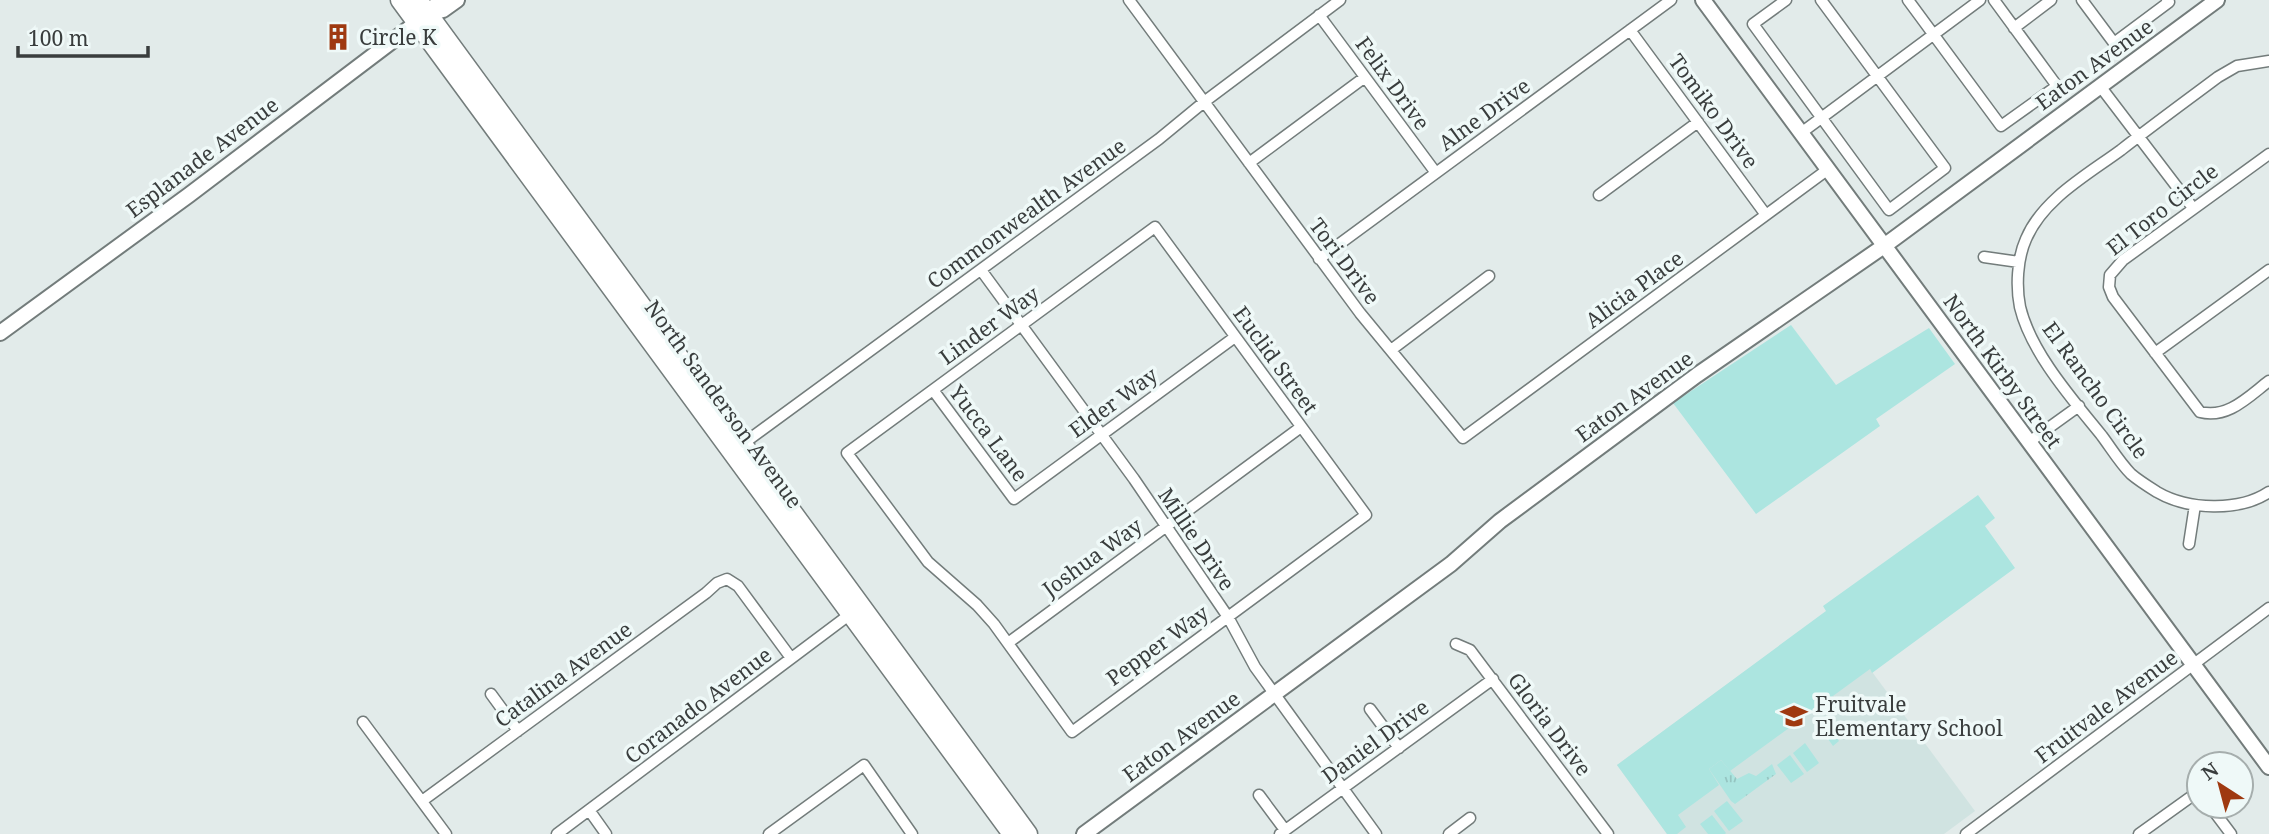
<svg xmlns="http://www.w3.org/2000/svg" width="2269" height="834" viewBox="0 0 2269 834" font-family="'Noto Serif',serif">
<defs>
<pattern id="park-tufts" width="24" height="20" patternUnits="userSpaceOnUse" patternTransform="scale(1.75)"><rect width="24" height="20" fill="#ace5e0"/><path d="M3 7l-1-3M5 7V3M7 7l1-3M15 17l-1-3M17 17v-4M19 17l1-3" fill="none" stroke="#95c5c1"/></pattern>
</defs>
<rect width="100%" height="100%" fill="#e2ebea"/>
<path fill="#d0e3e1" d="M1827,611L1975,811L1944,834H1667L1617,765Z"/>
<path fill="#ace5e0" d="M1791,325L1836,385L1929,328L1955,364L1876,419L1880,426L1756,514L1673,403Z
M1978,495L1995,518L1985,526L2015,568L1872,673L1870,669L1730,771L1721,760L1709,769L1719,785L1678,815L1686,827L1677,834H1667L1617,765L1826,611L1823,606Z
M1805,743L1819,763L1807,772L1793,753Z
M1790,755L1804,774L1791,783L1777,765Z
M1727,801L1743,821L1729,831L1714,811Z
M1712,815L1726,833L1725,834H1708L1700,824Z"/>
<path fill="url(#park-tufts)" d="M1832,721L1838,730L1835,735L1839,741L1833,746L1821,729Z
M1721,760L1737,779L1749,773L1756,776L1772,764L1776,774L1735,804L1731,801L1709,769Z"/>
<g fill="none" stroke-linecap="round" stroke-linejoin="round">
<defs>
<path id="street" d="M1129,0L1360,313L1463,438L1827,170
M1786,0L1753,24L1889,210L1945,168L1821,0
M1908,0L2001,126L2057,86L1994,0
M2082,0L2114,43L2169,2L2167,0
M1319,15L1436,173
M2014,28L2051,0
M1630,30L1766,215
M2269,61L2237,66L2218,77C2186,101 2153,125 2121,150C2087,175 2043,199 2026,239C2017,259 2016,287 2020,307C2031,353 2073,400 2102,436C2111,448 2120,463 2131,474C2138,480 2149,487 2157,492C2188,510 2239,512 2269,492
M2100,86L2193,208
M1801,133L1980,0
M2269,154L2123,260L2110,275L2109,287L2113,297L2200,412C2228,419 2248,397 2269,381
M1249,163L1365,77
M1599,195L1698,122
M1155,227L1366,515L1072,732L994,624L977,605L928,562L847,453Z
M1984,257L2019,262
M1319,259L1671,0
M981,270L1134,479L1228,617L1255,667L1376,834
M1391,350L1489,276
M2155,353L2269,270
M933,390L1014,499L1235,337
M2029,442L2079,406
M740,446L1159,139L1204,102L1340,0
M2189,544L2195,505
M1008,643L1301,427
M1456,644L1470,650L1608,834
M491,694L518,731
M1370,709L1399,748
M363,722L446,834
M1259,795L1285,830
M422,801L706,593L717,583L727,579L738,586L791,658
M2210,806L2231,834
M589,810L606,834
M557,834L853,612
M769,834L864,765L912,834
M1280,834L1493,679
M1449,834L1470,818
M1966,834L2269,608
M2139,834L2199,791"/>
<path id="secondary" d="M1703,0L2269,767
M428,14L443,10L457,0
M0,333L189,195L428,14L440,0
M1084,834L1451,564L1500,521L1697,375L1884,246L2217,0"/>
<path id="highway" d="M400,0L1012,834
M418,0L1028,834"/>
</defs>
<use href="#street" stroke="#737c7b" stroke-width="13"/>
<use href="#secondary" stroke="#737c7b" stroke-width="18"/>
<use href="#highway" stroke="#737c7b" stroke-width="21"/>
<use href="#street" stroke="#fff" stroke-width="10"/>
<use href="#secondary" stroke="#fff" stroke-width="14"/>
<use href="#highway" stroke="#fff" stroke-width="18"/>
</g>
<defs>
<symbol id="building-bare" viewBox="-9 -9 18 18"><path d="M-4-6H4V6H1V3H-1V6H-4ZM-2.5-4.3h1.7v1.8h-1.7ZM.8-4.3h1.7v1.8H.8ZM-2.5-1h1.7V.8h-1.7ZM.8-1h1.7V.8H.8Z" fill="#9f3910" stroke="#eff9f8" stroke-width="2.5" paint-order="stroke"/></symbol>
<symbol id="school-bare" viewBox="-9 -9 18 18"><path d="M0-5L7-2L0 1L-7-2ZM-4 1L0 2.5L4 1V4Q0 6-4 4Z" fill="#9f3910" stroke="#eff9f8" stroke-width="2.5" paint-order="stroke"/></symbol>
</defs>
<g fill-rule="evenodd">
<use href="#building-bare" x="319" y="18" width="38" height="38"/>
<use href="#school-bare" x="1775" y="697" width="38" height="38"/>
</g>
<g text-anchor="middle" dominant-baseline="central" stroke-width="7" stroke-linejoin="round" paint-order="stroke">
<g font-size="21" fill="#393d3d" stroke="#eff9f8" text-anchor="start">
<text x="359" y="37">Circle K</text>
<text x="1815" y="704">Fruitvale<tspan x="1815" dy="24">Elementary School</tspan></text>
</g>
<g font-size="21" fill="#393d3d" stroke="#eff9f8">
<text transform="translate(2094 64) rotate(-36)">Eaton Avenue</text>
<text transform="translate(1393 83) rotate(54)">Felix Drive</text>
<text transform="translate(1714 111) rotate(54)">Tomiko Drive</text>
<text transform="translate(1484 114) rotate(-36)">Alne Drive</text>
<text transform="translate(202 157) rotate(-37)">Esplanade Avenue</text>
<text transform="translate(2162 209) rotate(-38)">El Toro Circle</text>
<text transform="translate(1026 213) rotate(-36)">Commonwealth Avenue</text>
<text transform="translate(1345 261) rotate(53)">Tori Drive</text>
<text transform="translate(1634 289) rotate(-36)">Alicia Place</text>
<text transform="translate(989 325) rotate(-36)">Linder Way</text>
<text transform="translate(1276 360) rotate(54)">Euclid Street</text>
<text transform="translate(2003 371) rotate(54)">North Kirby Street</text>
<text transform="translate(2096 390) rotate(54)">El Rancho Circle</text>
<text transform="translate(1634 396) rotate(-36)">Eaton Avenue</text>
<text transform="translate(1113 402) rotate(-36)">Elder Way</text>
<text transform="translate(724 404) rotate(54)">North Sanderson Avenue</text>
<text transform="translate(989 433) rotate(53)">Yucca Lane</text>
<text transform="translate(1197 539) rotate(56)">Millie Drive</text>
<text transform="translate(1092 557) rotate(-36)">Joshua Way</text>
<text transform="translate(1157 645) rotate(-36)">Pepper Way</text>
<text transform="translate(563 674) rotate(-36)">Catalina Avenue</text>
<text transform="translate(698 705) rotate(-37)">Coranado Avenue</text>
<text transform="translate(2106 706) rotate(-37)">Fruitvale Avenue</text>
<text transform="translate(1550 724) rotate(53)">Gloria Drive</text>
<text transform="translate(1181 736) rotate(-36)">Eaton Avenue</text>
<text transform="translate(1375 741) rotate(-36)">Daniel Drive</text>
</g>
</g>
<g transform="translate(2220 785) rotate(324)"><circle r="33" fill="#eff9f8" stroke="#a6aead" stroke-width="2"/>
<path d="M0-5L12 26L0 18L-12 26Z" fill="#9f3910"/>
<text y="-10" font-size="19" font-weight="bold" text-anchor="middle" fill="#393d3d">N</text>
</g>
<path d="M18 46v10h130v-10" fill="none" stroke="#393d3d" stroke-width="3.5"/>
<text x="28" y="46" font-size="21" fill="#393d3d" stroke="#eff9f8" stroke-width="5" paint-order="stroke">100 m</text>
</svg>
